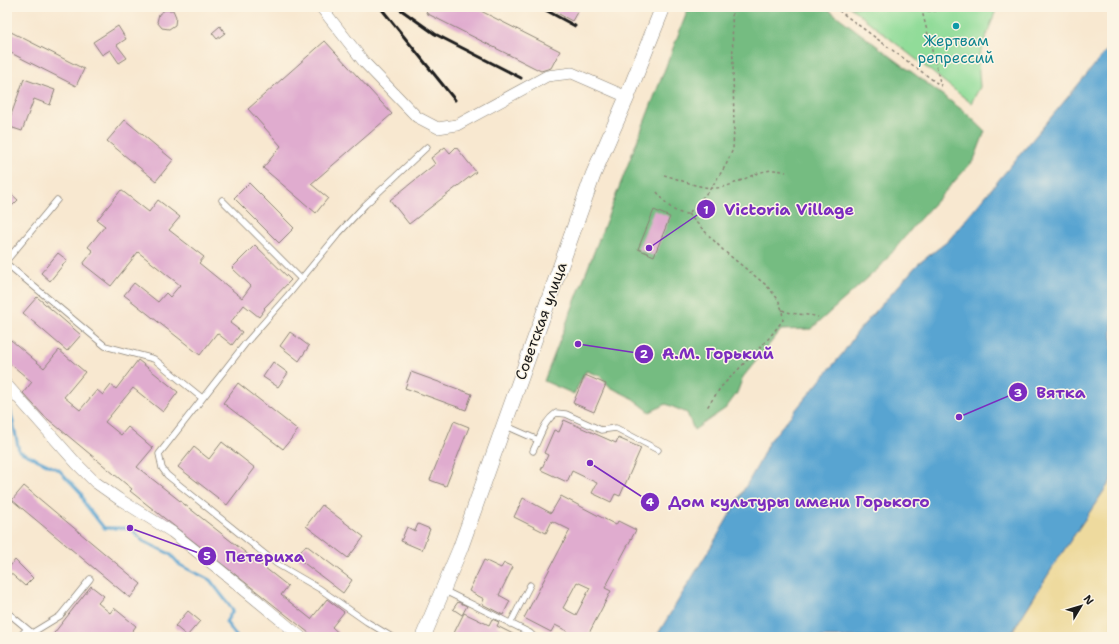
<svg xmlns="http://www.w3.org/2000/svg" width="1119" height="644" viewBox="0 0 1119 644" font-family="'Shantell Sans',sans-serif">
<rect width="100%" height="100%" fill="#fcf5e5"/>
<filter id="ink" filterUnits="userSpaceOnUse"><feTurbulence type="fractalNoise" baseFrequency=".025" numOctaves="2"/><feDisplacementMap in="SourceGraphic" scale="8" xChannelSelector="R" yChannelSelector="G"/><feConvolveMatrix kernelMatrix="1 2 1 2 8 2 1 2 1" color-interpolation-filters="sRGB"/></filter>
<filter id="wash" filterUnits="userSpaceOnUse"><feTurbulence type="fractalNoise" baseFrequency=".012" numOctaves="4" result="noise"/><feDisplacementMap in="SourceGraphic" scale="16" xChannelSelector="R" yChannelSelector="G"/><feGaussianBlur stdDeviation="0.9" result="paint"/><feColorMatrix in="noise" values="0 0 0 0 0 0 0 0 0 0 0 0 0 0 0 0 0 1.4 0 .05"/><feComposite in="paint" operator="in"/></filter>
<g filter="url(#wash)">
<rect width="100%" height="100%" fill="#f8e8d0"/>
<path fill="#91dc99" stroke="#567c5a" d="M850,7H997L978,59L980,87L971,103Z"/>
<path fill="#74bc81" stroke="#486c4e" d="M689,7H825L965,112L985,131L974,160L918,221L880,267L811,329L781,330L743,377L737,393L726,408L694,430L687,413L666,404L650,412L632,398L610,387L600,376L586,371L574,394L544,381Z"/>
<path fill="#eeda9e" stroke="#857b5d" d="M1112,479V637H1009L1056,562Z"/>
<path fill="#59a4d1" stroke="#3a6076" d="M1112,44V479L1056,562L1009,637H656L718,535L759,463L768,443L843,353L858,331L918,264L948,241Z"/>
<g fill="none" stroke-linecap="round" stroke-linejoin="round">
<path stroke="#59a4d1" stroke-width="3" d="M7,404L10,408L19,451L59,470L81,493L85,504L104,528H130L143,541L170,554L180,565L210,580L233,610L226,622L237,637"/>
</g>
<g id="blocks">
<path fill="#e0accf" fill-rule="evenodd" d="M428,7H473L560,51L551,68L541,71L426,13Z
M546,7H580L572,21Z
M165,10H173L176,17L175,25L169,29L162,28L157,22L159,14Z
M118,26L126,39L117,45L127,58L119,63L110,50L102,55L93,42Z
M220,26L225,33L217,39L212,33Z
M7,30L84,69L76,86L7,51Z
M325,41L392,114L311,184L328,198L316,213L263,168L281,146L248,109Z
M24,79L55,90L50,105L34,99L22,131L7,126Z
M125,120L173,160L156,181L107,141Z
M445,147L450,153L456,147L476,172L409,224L390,200L435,164L431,158Z
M249,183L294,228L279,243L234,198Z
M7,190L18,200L7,211Z
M121,190L149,212L158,200L180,217L169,230L204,257L199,263L242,298L251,286L232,268L255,245L291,280L264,308L265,309L259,317L244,305L230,323L242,332L232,345L217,333L200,355L124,295L134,283L158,302L166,293L170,297L180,285L138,252L111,286L83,264L93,251L88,247L105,226L97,220Z
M654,210L670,217L654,256L638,249Z
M58,253L67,260L50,281L41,273Z
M37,297L81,335L67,351L23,313Z
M290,332L309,346L299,361L280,346Z
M11,340L44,368L59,350L85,372L64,397L80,410L97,390L103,395L111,385L116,389L138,360L178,392L163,412L133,388L105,422L121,435L128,427L153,448L137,467L288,586L281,595L311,619L327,599L344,612L332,627L343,637H314L130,491L132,489L43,415L23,393L32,382L7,361V345Z
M273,362L288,373L278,387L263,377Z
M411,372L472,394L466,410L405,388Z
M585,375L606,384L594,412L573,403Z
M238,383L298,430L283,449L223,403Z
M564,420L616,443L618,438L641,448L620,496L615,494L611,502L592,493L597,483L572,471L567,482L541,470L548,455L544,453L554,430L559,432Z
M454,421L469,427L446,486L430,480Z
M222,442L255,468L227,505L178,467L194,447L209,459Z
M24,486L141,584L130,598L12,500Z
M561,496L616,525L618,521L636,530L605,588L611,591L587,637H564L567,631L555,625L551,632L524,618L570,530L552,521L546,533L514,517L523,498L551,513ZM577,582L590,588L576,615L563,608Z
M322,505L364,537L348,558L306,526Z
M418,524L430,529L422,550L401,541L407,527L415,531Z
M306,545L352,580L343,593L296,557Z
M15,560L33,578L25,586L7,570Z
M484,560L501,568L504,563L513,567L499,595L510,601L503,615L482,604L484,599L469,591Z
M91,586L104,596L98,603L110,613L114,608L136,626L128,637H51Z
M458,602L467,606L462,615L453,609Z
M188,611L200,621L187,636L175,626Z
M464,613L489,625L492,619L499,622L497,626L519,637H452Z"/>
</g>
</g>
<g filter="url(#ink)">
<use href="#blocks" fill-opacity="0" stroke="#8a8276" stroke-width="1"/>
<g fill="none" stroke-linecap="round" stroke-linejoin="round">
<defs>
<path id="lane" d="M222,200L301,279
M7,260L57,200
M7,264L105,346L154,359L202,398
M504,425L538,440C543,429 546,420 556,413L566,414L601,430L616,428L658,450
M533,451L538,440
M443,590L530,633L534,637
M7,612L37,637
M510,624L530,585
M32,633L60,616L90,579
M19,637L26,630
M392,637L367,622L320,589L277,564L167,475L162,468L159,454L245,344L289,294L339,233L365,205L427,147"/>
<path id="street" d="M321,7L364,62L417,117L438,128L457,125L547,76L572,73L627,97
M7,385L77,464L95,482L119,499L172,532L220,570L301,637"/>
<path id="secondary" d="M423,637L460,549L593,175L627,97L663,7"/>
</defs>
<use href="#lane" stroke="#8a8276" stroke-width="7"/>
<use href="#street" stroke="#8a8276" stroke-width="12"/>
<use href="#secondary" stroke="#8a8276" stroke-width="16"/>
<path stroke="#8a8276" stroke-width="1.5" stroke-dasharray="3 3" stroke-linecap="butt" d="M834,7L941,86L922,11H935L948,7
M664,175C679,179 696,187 712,188C738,189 759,163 786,172
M657,192C666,203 673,214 688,214L711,188L726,165L733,149L734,128L732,7
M688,214L724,251L766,285L778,299L782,310L783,320L769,338L721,387L706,409
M782,310C796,316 806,313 818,317"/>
<use href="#lane" stroke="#fff" stroke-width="5.5"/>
<use href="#street" stroke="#fff" stroke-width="11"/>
<use href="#secondary" stroke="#fff" stroke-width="15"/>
<path stroke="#1c1c1c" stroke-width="3" d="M380,7L455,100
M397,7L435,34L521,78
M540,7L575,26"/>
</g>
</g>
<circle fill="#0f9aa8" stroke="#fcf5e5" stroke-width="1.5" cx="956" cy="26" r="4"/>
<g text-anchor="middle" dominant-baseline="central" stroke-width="3" stroke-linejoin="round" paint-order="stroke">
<g font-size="15" fill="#0d838f" stroke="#fcf5e5">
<text x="956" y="41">Жертвам<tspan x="956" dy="17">репрессий</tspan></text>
</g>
<g font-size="15" fill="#1c1c1c" stroke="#fcf5e5">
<text transform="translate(541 321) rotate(-70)">Советская улица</text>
</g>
</g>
<path fill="none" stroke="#7b2cbf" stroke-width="1.5" d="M649 248L706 209M578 344L644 354M959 417L1018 392M590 463L650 502M130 528L207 556"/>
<g fill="#7b2cbf" stroke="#fcf5e5" stroke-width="1.5">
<circle cx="649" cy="248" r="4"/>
<circle cx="578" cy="344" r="4"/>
<circle cx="959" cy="417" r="4"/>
<circle cx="590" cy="463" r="4"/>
<circle cx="130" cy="528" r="4"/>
<circle cx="706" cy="209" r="10"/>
<circle cx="644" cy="354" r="10"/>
<circle cx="1018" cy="392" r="10"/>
<circle cx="650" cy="502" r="10"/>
<circle cx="207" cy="556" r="10"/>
</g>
<g font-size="12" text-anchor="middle" font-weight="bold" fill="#fff">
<text x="706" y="214">1</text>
<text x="644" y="358">2</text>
<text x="1018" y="397">3</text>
<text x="650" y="506">4</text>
<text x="207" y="560">5</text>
</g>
<g font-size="16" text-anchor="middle" font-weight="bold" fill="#7b2cbf" stroke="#fcf5e5" stroke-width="3" stroke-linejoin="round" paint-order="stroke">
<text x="789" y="215">Victoria Village</text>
<text x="718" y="359">А.М. Горький</text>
<text x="1061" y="398">Вятка</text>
<text x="799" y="507">Дом культуры имени Горького</text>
<text x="265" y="562">Петериха</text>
</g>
<rect width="1119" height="644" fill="none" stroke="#fcf5e5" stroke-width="24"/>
<g transform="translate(1081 606) rotate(52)" stroke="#fcf5e5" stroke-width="3" paint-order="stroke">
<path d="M0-3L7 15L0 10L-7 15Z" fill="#1c1c1c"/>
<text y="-6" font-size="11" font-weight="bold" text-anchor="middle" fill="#1c1c1c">N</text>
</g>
</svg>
